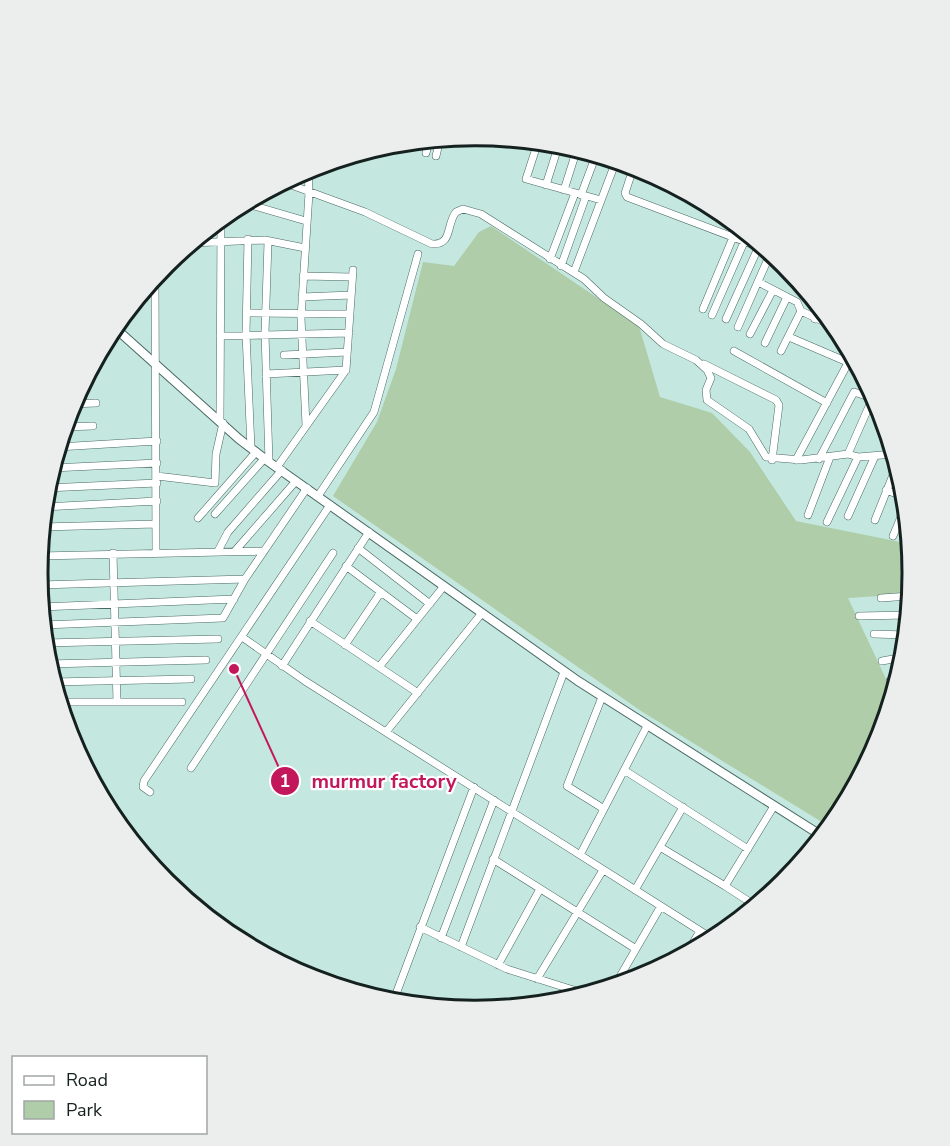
<svg xmlns="http://www.w3.org/2000/svg" width="950" height="1146" viewBox="0 0 950 1146" font-family="'Nunito Sans',sans-serif">
<rect width="100%" height="100%" fill="#c4e7e0"/>
<path fill="#aecda8" d="M491,226L639,326L660,397L712,413L750,452L796,521L910,544L912,573L910,594L848,598L893,694L879,741L839,816L830,827L641,711L333,496L377,422L396,369L423,262L454,266L479,232Z"/>
<g fill="none" stroke-linecap="round" stroke-linejoin="round">
<defs>
<path id="minor" d="M538,142L526,179L601,200
M399,146L400,143
M426,153L429,140
M436,156L440,139
M634,166L625,193L627,197L767,250
M283,182L365,212L432,244C453,245 446,224 456,212L463,209L481,214L584,279L604,298L641,324L663,344L696,360L707,370L711,378L706,390L707,400L749,429L766,457L801,460L848,454L858,457L894,454
M546,185L559,144
M564,190L577,149
M581,195L596,155
M244,203L306,221
M248,239L246,334L251,448
M268,242L265,333L269,462
M191,243L265,240L305,248
M550,259L575,193
M561,266L586,196
M574,272L616,161
M155,276L156,552
M303,276L352,277
M758,282L797,302L801,311L837,328
M302,297L351,295
M703,309L734,235
M248,313L350,314
M712,315L745,240
M726,319L759,246
M815,319L820,307
M738,327L771,252
M750,334L773,290
M220,336L349,333
M789,337L859,367
M765,343L787,297
M734,351L827,403
M781,351L801,311
M284,355L347,352
M704,364L776,400L779,405L772,460
M266,374L346,370
M72,404L96,403
M220,420L221,219
M306,425L301,318L309,193L308,169
M64,427L93,426
M58,447L157,441
M848,454L874,395
M819,459L854,392L872,398
M796,460L848,363
M277,467L346,370L353,270
M52,468L157,463
M157,476L215,483L216,454L223,423
M46,488L157,483
M886,490L905,497
M318,496L374,412L418,254
M44,507L157,501
M215,514L264,459
M808,515L830,457
M848,516L875,456
M198,518L256,452
M875,520L897,465
M827,522L858,457
M42,527L156,524
M893,536L906,505
M358,548L430,604
M218,551L228,532L282,470
M235,551L296,481
M113,553L117,702
M39,556L264,551
M346,566L417,619
M39,585L245,579
M881,598L910,596
M41,607L234,599
M859,616L908,615
M310,621L418,693
M43,625L223,618L245,579L307,488
M874,634L906,635
M242,637L305,681L713,939
M44,643L218,639
M345,645L381,592
M882,661L904,657
M48,664L206,660
M282,666L369,532
M379,667L444,586
M890,681L898,679
M53,682L191,679
M602,697L567,786L604,809
M59,702H182
M386,732L482,613
M191,768L333,553
M624,770L748,849
M150,792L143,787L144,781L330,505
M660,847L725,886
M580,855L647,726
M493,859L636,949
M802,861L818,834
M635,890L683,807
M756,906L725,886L774,806
M420,927L507,969L586,994
M441,938L494,800
M461,947L564,672
M687,953L700,931
M498,965L540,889
M537,979L603,870
M615,985L661,906
M393,1002L474,787"/>
<path id="tertiary" d="M114,327L239,439L269,462L578,681L822,836"/>
</defs>
<use href="#minor" stroke="#496964" stroke-width="8"/>
<use href="#tertiary" stroke="#496964" stroke-width="10"/>
<use href="#minor" stroke="#fff" stroke-width="7"/>
<use href="#tertiary" stroke="#fff" stroke-width="8"/>
</g>
<path d="M0 0H950V1146H0ZM48 573a427 427 0 1 1 854 0a427 427 0 1 1-854 0Z" fill="#eceded" fill-rule="evenodd"/>
<path fill="none" stroke="#14211f" stroke-width="3" d="M48 573a427 427 0 1 1 854 0a427 427 0 1 1-854 0Z"/>
<path fill="none" stroke="#c2185b" stroke-width="2" d="M234 669L285 781"/>
<g fill="#c2185b" stroke="#fff" stroke-width="2">
<circle cx="234" cy="669" r="6"/>
<circle cx="285" cy="781" r="15"/>
</g>
<g font-size="18" text-anchor="middle" font-weight="bold" fill="#fff">
<text x="285" y="787">1</text>
</g>
<g font-size="20" text-anchor="middle" font-weight="bold" fill="#c2185b" stroke="#fff" stroke-width="4.5" stroke-linejoin="round" paint-order="stroke">
<text x="384" y="788">murmur factory</text>
</g>
<rect x="12" y="1056" width="195" height="78" fill="#ffffff" stroke="#a1a6a5" stroke-width="1.5"/>
<rect x="24" y="1076" width="30" height="9" fill="#ffffff" stroke="#a1a6a5" stroke-width="1.5"/>
<text x="66" y="1086" font-size="18" fill="#14211f">Road</text>
<rect x="24" y="1101" width="30" height="18" fill="#aecda8" stroke="#a1a6a5" stroke-width="1.5"/>
<text x="66" y="1116" font-size="18" fill="#14211f">Park</text>
</svg>
